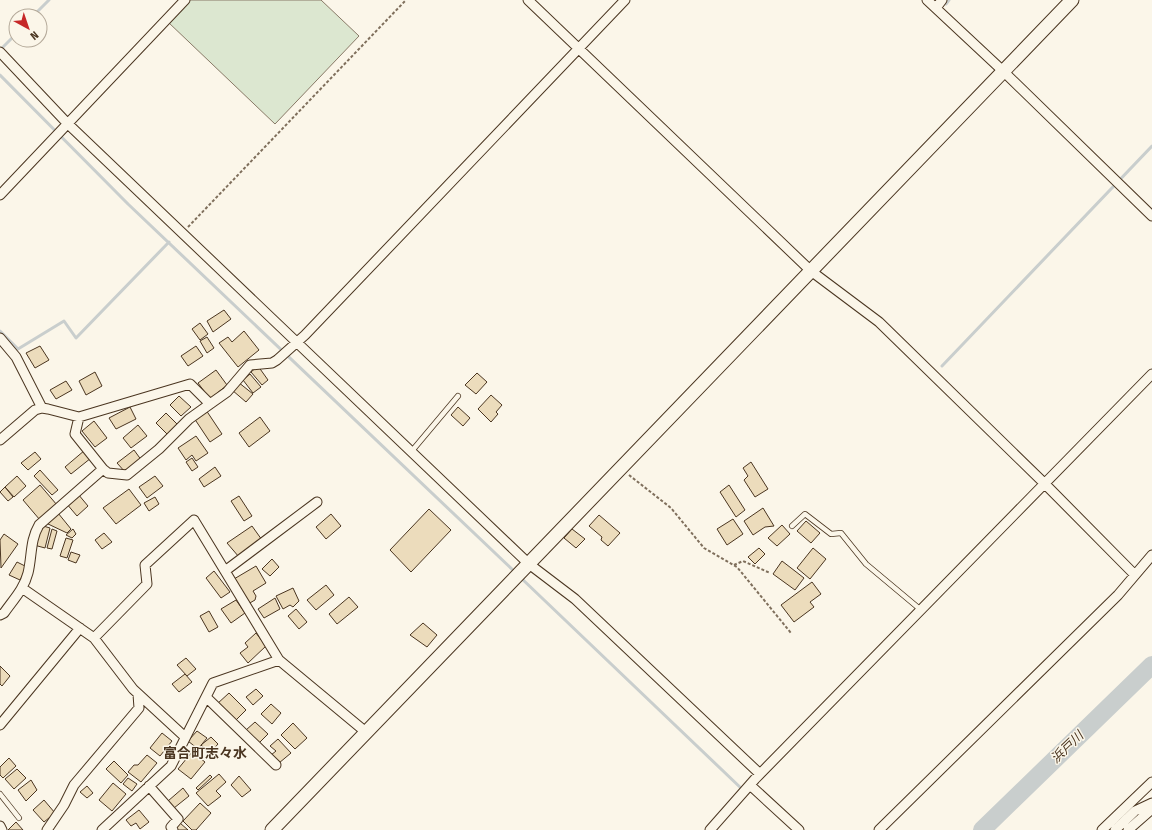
<svg xmlns="http://www.w3.org/2000/svg" width="1152" height="830" viewBox="0 0 1152 830" font-family="'Fira Sans Condensed','Noto Sans JP',sans-serif">
<rect width="100%" height="100%" fill="#fbf6e9"/>
<path fill="#dce7d0" stroke="#887966" d="M189,0H321L359,36L275,124L168,22Z"/>
<g fill="none" stroke-linecap="round" stroke-linejoin="round">
<path stroke="#c9cecd" stroke-width="3" d="M946,4L949,0
M33,16L49,0
M0,50L16,34
M0,75L128,204L516,573
M0,331L18,349L64,321L76,338L169,242
M942,366L1152,146
M520,577L743,790"/>
<path stroke="#c9cecd" stroke-width="18" d="M982,830L1152,665"/>
</g>
<path fill="#ecdcbc" stroke="#4a3520" d="M224,310L231,319L213,332L207,321Z
M200,323L208,334L200,340L192,329Z
M244,331L259,350L238,367L219,343L228,337L232,342Z
M207,337L214,348L207,353L200,341Z
M40,346L49,360L35,368L26,353Z
M196,346L203,356L188,366L181,356Z
M258,366L268,380L262,385L251,372Z
M216,370L227,385L210,399L198,383Z
M95,372L102,386L86,395L79,381Z
M477,373L487,382L476,394L465,385Z
M250,374L261,387L253,393L243,380Z
M66,381L72,390L56,399L50,390Z
M238,382L253,394L246,402L232,390Z
M491,395L502,405L496,412L498,414L491,422L478,409Z
M179,396L191,407L181,416L170,405Z
M130,407L136,419L116,429L109,418Z
M458,407L470,418L463,426L451,415Z
M206,410L222,434L210,442L194,418Z
M166,413L178,425L168,435L156,423Z
M260,417L270,431L249,447L239,433Z
M94,421L107,438L95,447L82,431Z
M138,425L147,436L131,448L123,438Z
M196,436L208,453L196,461L192,455L186,460L178,448Z
M85,450L91,458L71,474L65,467Z
M134,450L142,461L126,473L117,463Z
M35,452L41,459L28,470L21,463Z
M192,458L198,467L192,471L186,462Z
M751,462L768,489L755,497L744,480L748,476L743,468Z
M215,467L221,476L204,487L199,479Z
M40,470L58,490L52,495L34,476Z
M17,476L26,486L14,497L5,487Z
M155,476L163,486L147,498L139,487Z
M40,485L57,505L40,520L23,500Z
M729,485L745,510L736,517L720,492Z
M5,487L13,497L8,501L0,492Z
M129,489L141,505L116,524L103,508Z
M78,494L88,506L77,516L66,503Z
M239,496L252,516L244,521L231,501Z
M155,497L159,504L149,511L144,503Z
M763,508L774,526L765,527L753,535L744,521Z
M429,509L451,530L411,572L390,550Z
M58,513L71,529L67,533L46,523Z
M331,514L341,526L326,539L316,527Z
M599,515L620,533L608,546L601,540L602,537L589,526Z
M733,519L743,534L727,545L717,529Z
M806,521L820,533L811,543L797,531Z
M40,525L50,528L45,548L34,545Z
M782,525L790,534L777,546L768,538Z
M252,526L262,540L239,557L227,543Z
M52,529L57,531L52,549L47,548Z
M73,529L76,534L72,538L66,535Z
M572,529L585,539L576,548L564,538Z
M104,533L112,542L102,549L95,540Z
M4,534L18,544L1,568L0,540Z
M66,538L73,540L67,558L60,556Z
M759,548L765,554L755,564L748,557Z
M813,548L826,559L810,579L797,568Z
M71,552L80,555L76,563L68,560Z
M272,559L279,567L270,576L262,569Z
M782,561L804,578L795,590L773,574Z
M17,562L27,567L20,580L9,575Z
M256,566L266,583L253,591L256,596L255,600L248,604L234,579Z
M214,571L230,592L221,598L206,578Z
M812,582L821,594L810,602L814,607L794,622L781,605Z
M326,585L334,595L316,610L307,600Z
M293,588L299,601L293,607L290,605L283,609L276,596Z
M349,597L358,607L337,624L329,614Z
M275,598L280,609L264,618L258,609Z
M236,600L245,613L231,623L221,609Z
M296,609L307,622L299,629L288,616Z
M209,611L218,627L209,632L200,616Z
M423,623L437,635L427,647L410,635Z
M256,633L266,646L248,663L240,653L248,647L245,643Z
M186,658L196,669L187,676L177,665Z
M0,666L10,676L2,686L0,684Z
M185,674L192,682L179,692L172,684Z
M256,689L263,696L253,705L246,697Z
M229,693L246,710L235,721L217,704Z
M271,704L281,713L272,724L261,714Z
M255,722L268,734L259,743L246,730Z
M293,723L307,738L295,749L281,735Z
M197,731L207,738L198,749L188,741Z
M162,733L172,741L160,756L150,748Z
M211,737L218,744L210,753L201,745Z
M278,739L291,753L279,763L271,755L276,751L270,746Z
M192,752L205,762L191,779L178,769Z
M147,755L157,763L141,782L128,772L134,765H138Z
M9,758L16,766L3,778L0,775V767Z
M114,761L128,775L121,783L106,769Z
M17,769L26,778L14,789L5,779Z
M219,774L226,782L216,791L221,796L208,806L196,793Z
M210,775L212,777L198,790L196,788Z
M239,776L251,790L242,797L231,785Z
M128,778L137,784L132,791L123,784Z
M31,780L37,790L26,801L18,790Z
M113,783L126,794L112,811L99,800Z
M87,786L93,793L87,798L80,792Z
M183,788L189,796L174,808L168,801Z
M44,800L55,813L44,822L33,810Z
M200,803L211,813L196,830H192L183,821Z
M139,810L149,822L140,829L136,823L131,826L126,820Z
M16,822L23,830H8Z
M180,823L188,830H175Z"/>
<g fill="none" stroke-linecap="round" stroke-linejoin="round">
<defs>
<path id="lane" d="M411,452L458,396
M792,526L805,514L831,534L841,533L866,564L921,610
M0,794L19,818"/>
<path id="street" d="M528,0L811,271L879,322L1044,483L1135,575
M927,0L1003,71L1152,216
M936,8L942,0
M0,52L67,123L529,564L575,599L760,774
M0,195L185,0
M0,338L16,357L42,408
M79,417L75,434L103,469L108,473L127,475L159,449L189,419L210,404
M0,440L35,410L42,408L48,409L79,417L190,384L210,404L227,392L250,365L272,363L277,360L305,335L625,0
M225,571L317,502
M22,588L94,638L133,689L185,737
M0,615L4,613C13,600 24,589 28,573C32,557 30,540 39,525L103,469
M94,638L147,584L145,565L194,520L279,660L367,733
M206,697L276,765
M0,725L80,628
M750,785L799,830
M149,786L178,819L171,827L173,830
M0,826L2,830
M47,830L64,805L74,785L139,708L138,694
M102,830L171,766L213,683L279,660
M710,830L755,779L1152,374
M879,830L1118,595L1152,555
M1102,830L1152,782
M1115,830L1135,811L1152,803
M1128,830L1152,809"/>
<path id="secondary" d="M272,830L1072,0"/>
</defs>
<use href="#lane" stroke="#4a3520" stroke-width="6"/>
<use href="#street" stroke="#4a3520" stroke-width="11"/>
<use href="#secondary" stroke="#4a3520" stroke-width="15"/>
<path stroke="#7f6f5c" stroke-width="2" stroke-dasharray="3 2" stroke-linecap="butt" d="M188,227L406,0
M629,475L671,508L704,548L737,567L791,633
M734,565L743,561L770,573"/>
<use href="#lane" stroke="#fbf6e9" stroke-width="4.5"/>
<use href="#street" stroke="#fbf6e9" stroke-width="9"/>
<use href="#secondary" stroke="#fbf6e9" stroke-width="13"/>
</g>
<g text-anchor="middle" dominant-baseline="central" stroke-width="3" stroke-linejoin="round" paint-order="stroke">
<g font-size="13" font-style="italic" fill="#4a3520" stroke="#fbf6e9">
<text transform="translate(1067 747) rotate(-44)">浜戸川</text>
</g>
<g font-size="14" font-weight="bold" fill="#4a3520" stroke="#fbf6e9">
<text x="205" y="753">富合町志々水</text>
</g>
</g>
<g transform="translate(28 28) rotate(140)"><circle r="19" fill="#fbf6e9" stroke="#b4a999"/>
<path d="M0-3L7 15L0 10L-7 15Z" fill="#c62828"/>
<text y="-6" font-size="11" font-weight="bold" text-anchor="middle" fill="#4a3520">N</text>
</g>
</svg>
